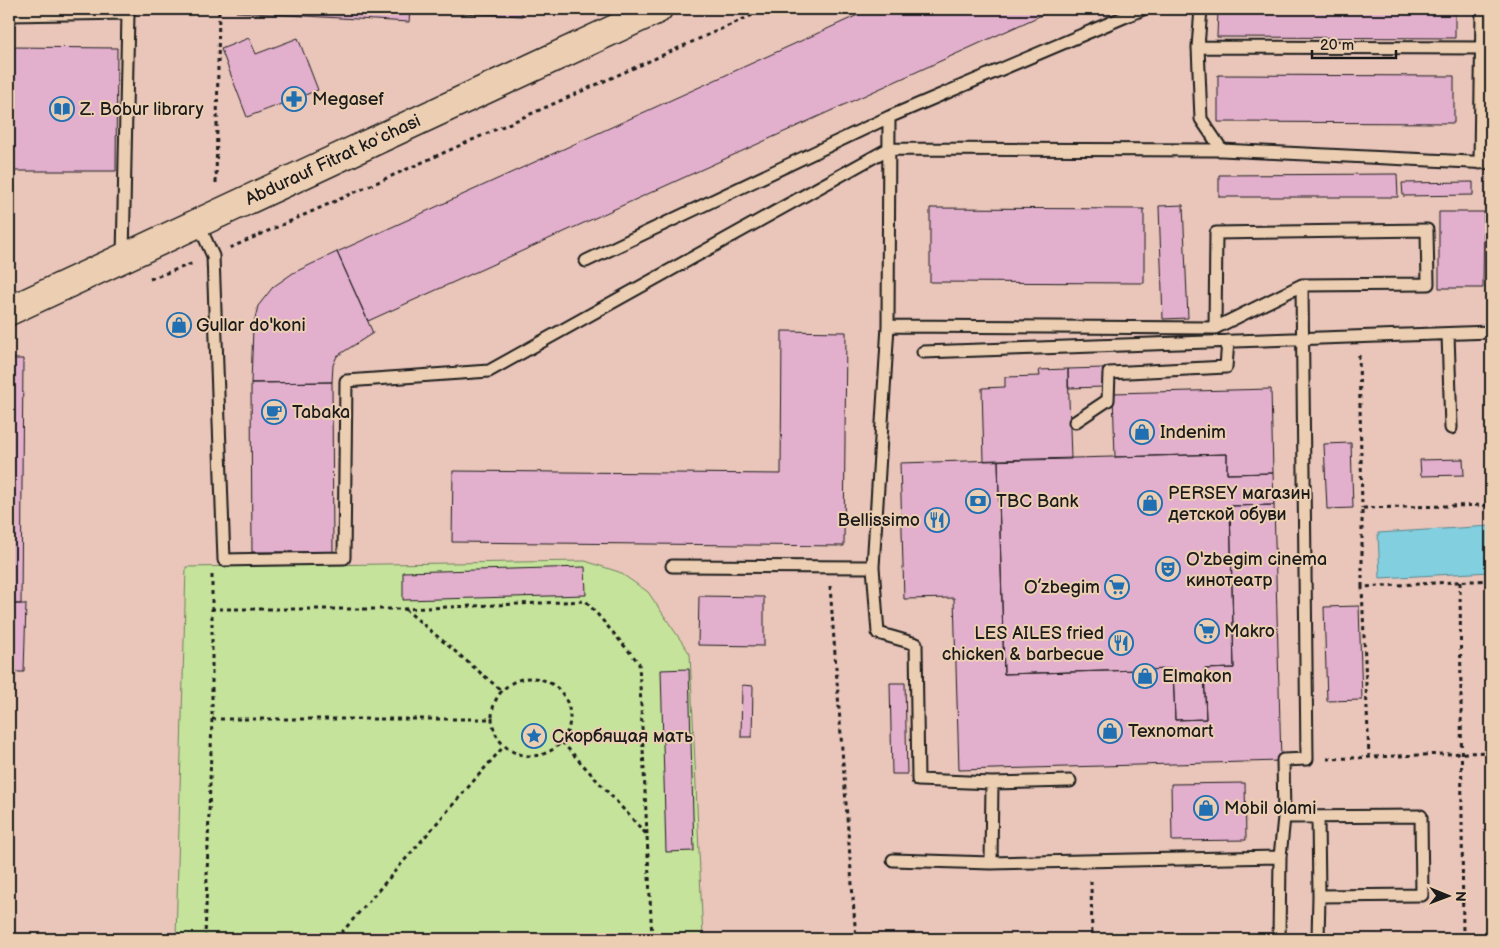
<svg xmlns="http://www.w3.org/2000/svg" width="1500" height="948" viewBox="0 0 1500 948" font-family="'Balsamiq Sans',sans-serif">
<rect width="100%" height="100%" fill="#e9c5ba"/>
<filter id="ink" filterUnits="userSpaceOnUse"><feTurbulence type="fractalNoise" baseFrequency=".02" numOctaves="2"/><feDisplacementMap in="SourceGraphic" scale="10" xChannelSelector="R" yChannelSelector="G"/><feConvolveMatrix kernelMatrix="1 2 1 2 8 2 1 2 1" color-interpolation-filters="sRGB"/></filter>
<g filter="url(#ink)">
<path fill="#c5e39b" stroke="#70805c" d="M585,561L619,572L648,592L690,654L703,939H176L186,567Z"/>
<path fill="#81cfdf" stroke="#598791" d="M1491,526V572L1380,578L1378,533Z"/>
<path fill="#e2afcd" stroke="#1c1c1c" d="M236,9H410L409,22L236,12Z
M441,9H522V16L440,12Z
M871,9H1055L368,321L337,252Z
M1218,9H1455V38L1217,37Z
M249,38L256,54L298,38L318,90L247,117L221,49Z
M9,47L117,48L116,171H9Z
M1218,75L1454,76V123L1218,122Z
M1397,174L1398,197H1219V175Z
M1473,182V195L1403,196L1402,183Z
M1183,205L1188,318L1163,319L1159,206Z
M930,208L1144,209V283L930,282Z
M1439,212H1484L1483,288H1439Z
M337,252L373,333L337,356L333,365L332,382L251,383L253,327L258,306L273,287L293,273Z
M782,331L846,332L844,546L452,542L453,471L781,474Z
M9,359H23L21,604H9Z
M1489,364H1491V476H1490Z
M1103,368L1104,387L1068,388V369Z
M1068,369L1071,459L984,461L982,388L1005,387V377L1040,376L1039,370Z
M332,382L333,552H252L251,383Z
M1271,389L1273,473L1227,474V454L1115,457L1113,393Z
M1351,443L1353,508L1327,509L1324,444Z
M1227,454V474L1273,473L1274,505L1230,506L1234,668L1204,669L1206,719L1175,720L1173,669L1004,674L998,460Z
M1463,459L1464,475L1421,476L1420,460Z
M998,460L1004,674L1173,669L1175,720L1206,719L1204,669L1234,668L1230,506L1274,505L1281,761L959,770L954,598L904,599L900,463Z
M585,567L586,595L403,600V572Z
M699,596L764,597V646L698,645Z
M9,604H26L24,672H9Z
M1359,606L1362,700L1327,701L1324,607Z
M689,669L694,851L666,852L661,670Z
M890,683H905L907,774H892Z
M742,685L753,686L752,737H741Z
M1245,783L1246,840L1172,841L1171,784Z"/>
<g fill="none" stroke-linecap="round" stroke-linejoin="round">
<defs>
<path id="service" d="M1201,9L1198,47L1201,119L1222,150L1491,163
M9,15L128,13L123,257
M1198,47L1491,48
M889,117L888,326L1215,328L1216,233L1427,230L1428,284L1302,285L1307,759L1283,760L1284,817
M1480,163L1482,9
M198,223L213,256L224,560L344,558L346,381L489,371L888,149L1222,150
M586,261L889,117L1143,9
M1215,328L1302,285
M1448,334L1451,428
M923,352L1491,332
M1075,422L1108,400L1109,373L1226,367L1228,341
M672,566L873,567L888,326
M873,567L878,633L916,644L918,780L992,783L991,863
M992,783L1070,781
M893,860L991,863L1280,857
M1279,939L1280,857L1284,817L1421,816L1422,895L1319,896L1318,817
M1318,939L1319,896"/>
<path id="secondary" d="M9,311L658,9"/>
</defs>
<use href="#service" stroke="#1c1c1c" stroke-width="15"/>
<use href="#secondary" stroke="#1c1c1c" stroke-width="31"/>
<path stroke="#1c1c1c" stroke-width="3" stroke-dasharray="4 4" stroke-linecap="butt" d="M216,183L219,9
M230,248L766,9
M150,279L194,263
M1359,355L1362,508
M1460,582L1463,939
M830,586L856,939
M1362,587V508L1491,505
M211,609H404L586,601L639,663L647,835
M405,609L502,691
M492 717a39 39 0 1 1 78 0a39 39 0 1 1-78 0Z
M212,719H492
M562,742L647,835L652,939
M1369,758L1362,587L1491,580
M1327,759L1491,752
M1091,881L1092,939
M205,939L212,719V574
M336,939L504,746"/>
<use href="#service" stroke="#ecceb2" stroke-width="11"/>
<use href="#secondary" stroke="#ecceb2" stroke-width="28"/>
</g>
</g>
<defs>
<symbol id="pharmacy-ring" viewBox="-11 -11 22 22"><circle r="9.5" fill="#ecceb2" stroke="#1f6fb2" stroke-width="1.5"/><path d="M-2-6h4v4h4v4h-4v4h-4v-4h-4v-4h4Z" fill="#1f6fb2"/></symbol>
<symbol id="library-ring" viewBox="-11 -11 22 22"><circle r="9.5" fill="#ecceb2" stroke="#1f6fb2" stroke-width="1.5"/><path d="M-6-4Q-3-5.5-.7-3.5V5Q-3 3-6 4ZM6-4Q3-5.5 .7-3.5V5Q3 3 6 4Z" fill="#1f6fb2"/></symbol>
<symbol id="shop-ring" viewBox="-11 -11 22 22"><circle r="9.5" fill="#ecceb2" stroke="#1f6fb2" stroke-width="1.5"/><path d="M-5-2.5h2.3a2.7 3.5 0 0 1 5.4 0H5L5.5 6h-11ZM-1.5-2.5h3a1.5 2.3 0 0 0-3 0Z" fill="#1f6fb2"/></symbol>
<symbol id="cafe-ring" viewBox="-11 -11 22 22"><circle r="9.5" fill="#ecceb2" stroke="#1f6fb2" stroke-width="1.5"/><path d="M-5.5-4.5H6V0H3Q3 3.5 0 3.5H-2.5Q-5.5 3.5-5.5 0ZM3-3.2v2h1.7v-2ZM-6 4.5H4V6H-6Z" fill="#1f6fb2"/></symbol>
<symbol id="bank-ring" viewBox="-11 -11 22 22"><circle r="9.5" fill="#ecceb2" stroke="#1f6fb2" stroke-width="1.5"/><path d="M-6-4H6V4H-6ZM0-2.3a2.3 2.3 0 1 0 0 4.6a2.3 2.3 0 1 0 0-4.6Z" fill="#1f6fb2"/></symbol>
<symbol id="restaurant-ring" viewBox="-11 -11 22 22"><circle r="9.5" fill="#ecceb2" stroke="#1f6fb2" stroke-width="1.5"/><path d="M-5-6h1v4h1v-4h1v4h1v-4h1v5L-1.5 .5V6h-2V.5L-5-1ZM5-6V6H3V1.5H1.5Q1.5-4 5-6Z" fill="#1f6fb2"/></symbol>
<symbol id="theatre-ring" viewBox="-11 -11 22 22"><circle r="9.5" fill="#ecceb2" stroke="#1f6fb2" stroke-width="1.5"/><path d="M-5-5.5Q0-4 5-5.5V0Q5 5 0 6Q-5 5-5 0ZM-3.3-2.5H-1v1.5H-3.3ZM1-2.5H3.3v1.5H1ZM-2.8 1Q0 5.5 2.8 1Z" fill="#1f6fb2"/></symbol>
<symbol id="supermarket-ring" viewBox="-11 -11 22 22"><circle r="9.5" fill="#ecceb2" stroke="#1f6fb2" stroke-width="1.5"/><path d="M-6-5.5h2.5l.6 2H6L4.5 2H-2.5L-4.4-4H-6ZM-1.5 3.2a1.3 1.3 0 1 0 .1 0ZM3 3.2a1.3 1.3 0 1 0 .1 0Z" fill="#1f6fb2"/></symbol>
<symbol id="sight-ring" viewBox="-11 -11 22 22"><circle r="9.5" fill="#ecceb2" stroke="#1f6fb2" stroke-width="1.5"/><path d="M0-6L1.8-2.2L6-1.7L2.9 1.2L3.7 5.4L0 3.3L-3.7 5.4L-2.9 1.2L-6-1.7L-1.8-2.2Z" fill="#1f6fb2"/></symbol>
</defs>
<g fill-rule="evenodd">
<use href="#pharmacy-ring" x="280" y="85" width="28" height="28"/>
<use href="#library-ring" x="48" y="95" width="28" height="28"/>
<use href="#shop-ring" x="165" y="311" width="28" height="28"/>
<use href="#cafe-ring" x="260" y="398" width="28" height="28"/>
<use href="#shop-ring" x="1128" y="418" width="28" height="28"/>
<use href="#bank-ring" x="964" y="487" width="28" height="28"/>
<use href="#shop-ring" x="1136" y="489" width="28" height="28"/>
<use href="#restaurant-ring" x="923" y="506" width="28" height="28"/>
<use href="#theatre-ring" x="1154" y="555" width="28" height="28"/>
<use href="#supermarket-ring" x="1103" y="573" width="28" height="28"/>
<use href="#supermarket-ring" x="1193" y="617" width="28" height="28"/>
<use href="#restaurant-ring" x="1107" y="629" width="28" height="28"/>
<use href="#shop-ring" x="1131" y="662" width="28" height="28"/>
<use href="#shop-ring" x="1096" y="717" width="28" height="28"/>
<use href="#sight-ring" x="520" y="722" width="28" height="28"/>
<use href="#shop-ring" x="1192" y="794" width="28" height="28"/>
</g>
<g text-anchor="middle" dominant-baseline="central" stroke-width="4" stroke-linejoin="round" paint-order="stroke">
<g font-size="18" fill="#1c1c1c" stroke="#ecceb2" text-anchor="start">
<text x="312" y="99">Megasef</text>
<text x="80" y="109">Z. Bobur library</text>
<text x="196" y="325">Gullar do'koni</text>
<text x="292" y="412">Tabaka</text>
<text x="1160" y="432">Indenim</text>
<text x="1168" y="493">PERSEY магазин<tspan x="1168" dy="21">детской обуви</tspan></text>
<text x="996" y="501">TBC Bank</text>
<text x="920" y="520" text-anchor="end">Bellissimo</text>
<text x="1186" y="559">O'zbegim cinema<tspan x="1186" dy="21">кинотеатр</tspan></text>
<text x="1100" y="587" text-anchor="end">O’zbegim</text>
<text x="1224" y="631">Makro</text>
<text x="1104" y="633" text-anchor="end">LES AILES fried<tspan x="1104" dy="21">chicken &amp; barbecue</tspan></text>
<text x="1162" y="676">Elmakon</text>
<text x="1128" y="731">Texnomart</text>
<text x="552" y="736">Скорбящая мать</text>
<text x="1224" y="808">Mobil olami</text>
</g>
<g font-size="18" fill="#1c1c1c" stroke="#ecceb2">
<text transform="translate(333 160) rotate(-25)">Abdurauf Fitrat koʻchasi</text>
</g>
</g>
<rect width="1500" height="948" fill="none" stroke="#ecceb2" stroke-width="30"/>
<rect x="15" y="15" width="1470" height="918" fill="none" stroke="#1c1c1c" stroke-width="2" filter="url(#ink)"/>
<g transform="translate(1448 896) rotate(91)" stroke="#ecceb2" stroke-width="4" paint-order="stroke">
<path d="M0-4L9 19L0 12L-9 19Z" fill="#1c1c1c"/>
<text y="-8" font-size="14" font-weight="bold" text-anchor="middle" fill="#1c1c1c">N</text>
</g>
<path d="M1312 50v8h84v-8" fill="none" stroke="#1c1c1c" stroke-width="2.5"/>
<text x="1320" y="50" font-size="15" fill="#1c1c1c" stroke="#ecceb2" stroke-width="4" paint-order="stroke">20 m</text>
</svg>
